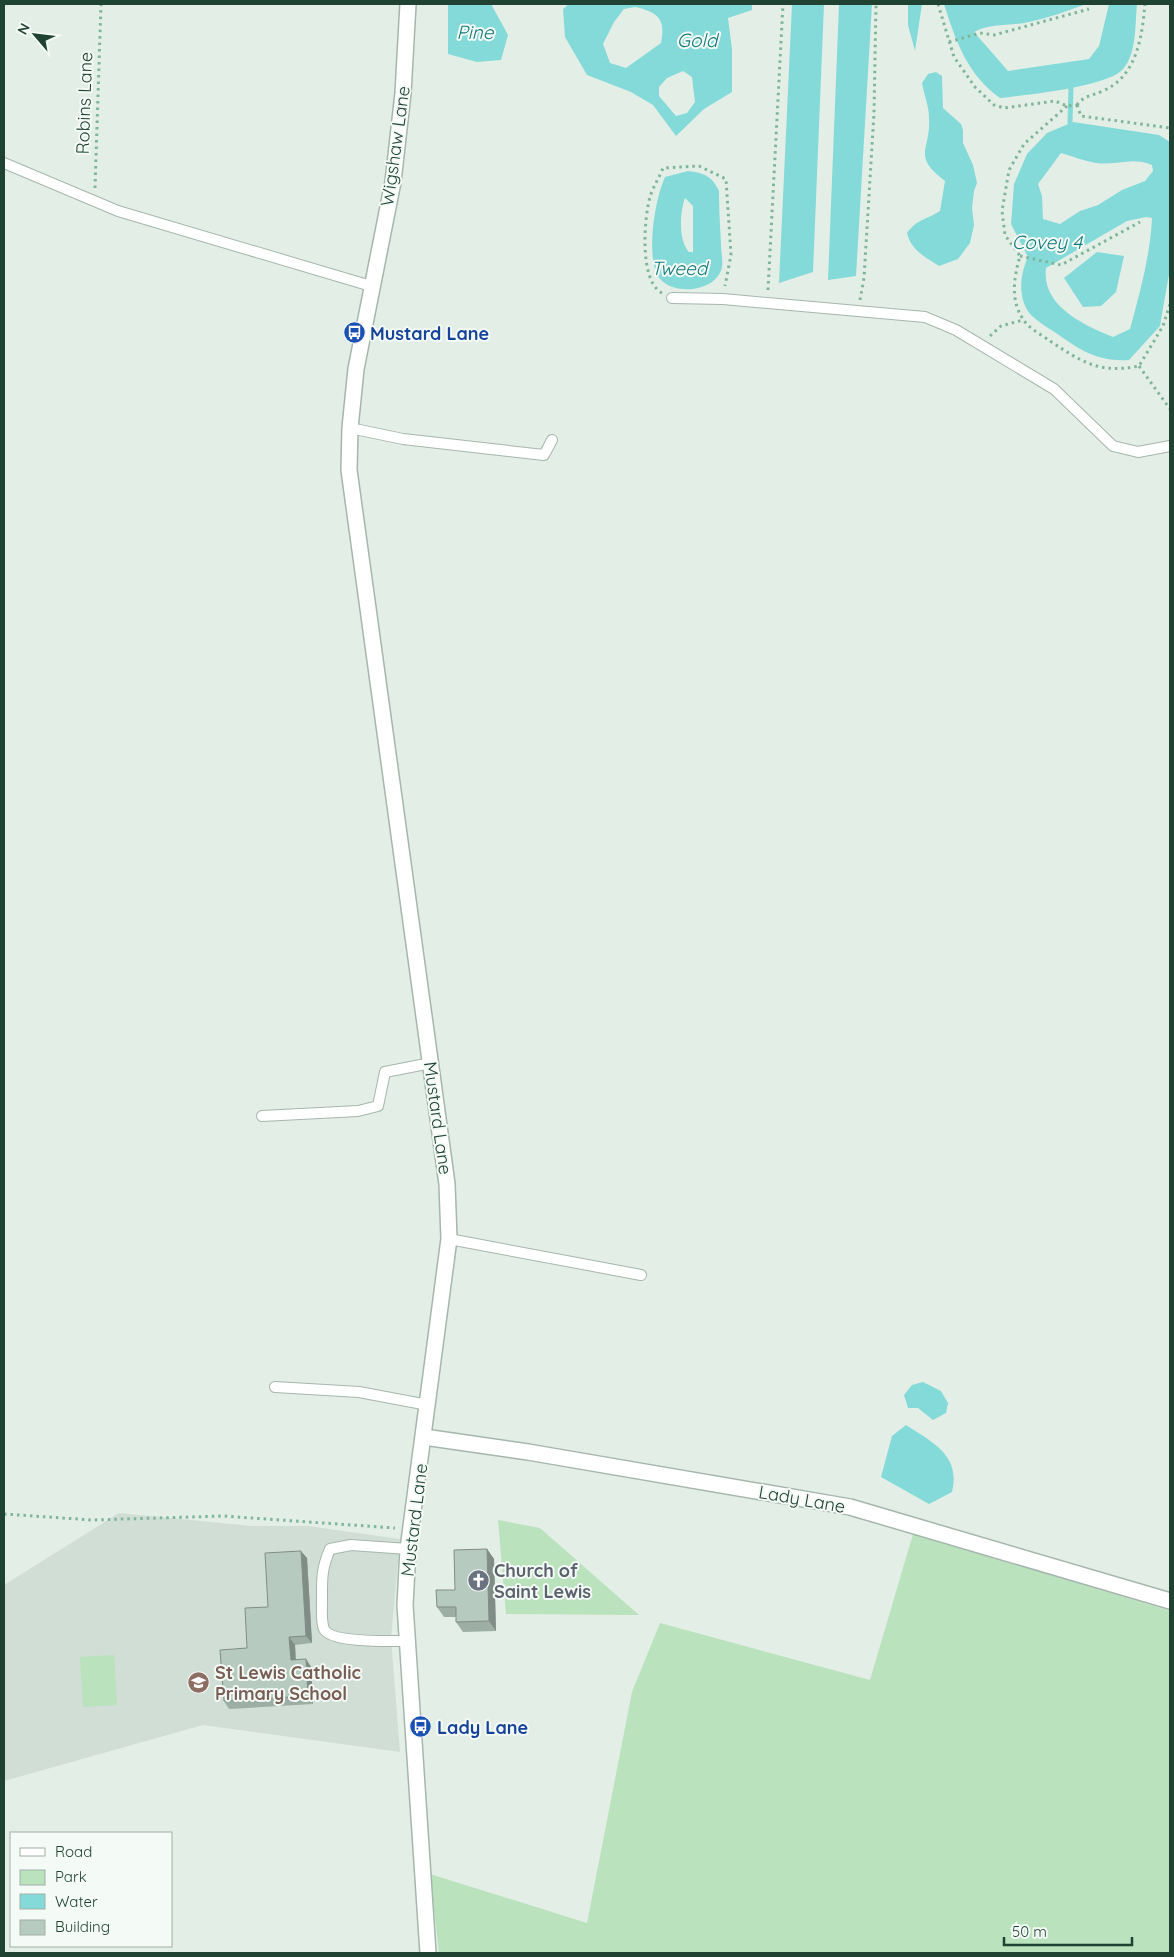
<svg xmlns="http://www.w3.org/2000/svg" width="1174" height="1957" viewBox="0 0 1174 1957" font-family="Quicksand,sans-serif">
<rect width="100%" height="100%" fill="#e3eee7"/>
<path fill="#d0ded6" d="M119,1513L252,1526H308L400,1539L391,1639L400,1752L203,1725L4,1781V1585Z"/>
<path fill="#b9e2bd" d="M498,1520L540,1528L639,1615L506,1614Z
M913,1534L1170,1611V1953H439L430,1874L587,1923L632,1692L660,1623L870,1680Z
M114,1655L117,1705L83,1707L80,1657Z"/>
<path fill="#84dad8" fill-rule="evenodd" d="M448,4H491L508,35L501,60L477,62L448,54Z
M569,4H752V10L728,18L732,49V92L704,109L676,136L653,105L631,92L587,75L565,37L563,9ZM635,7C658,12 666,19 661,43L626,68L610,63L603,44L614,22L624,9ZM683,71L692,77L695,102L687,113L676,116L659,96V87L667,78Z
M792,4H824L813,272L779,283Z
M839,4H872L856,276L828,280Z
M908,4H922L915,51L908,25Z
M944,4H1086C1067,11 1048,18 1029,22C1011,26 989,23 974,32L1008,71L1089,59L1099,46L1109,4H1137C1135,23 1137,52 1124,68C1110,87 1025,95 1000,98C967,74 956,42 944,4Z
M936,72L942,76L943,108L961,124L963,130V143L973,165L977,183L974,191L972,208L974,225L970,243L958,259L939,266C925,257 911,250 907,233C917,219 926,220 940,211L945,181C911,155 931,151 929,118C929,106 924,95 922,83L928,74Z
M1073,122L1159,135L1170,142V269L1163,308L1160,326L1129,360C1100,362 1081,351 1059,335C1050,329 1038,322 1031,315C1017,299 1020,274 1028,257L1011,224L1014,184L1027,154L1047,133ZM1061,153C1072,156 1084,161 1096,163C1116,166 1132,156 1152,165L1153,171L1145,181L1122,190L1098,205L1080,211L1060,224L1043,219L1042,196L1038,184ZM1146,217L1152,218C1150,257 1140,292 1130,329L1113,337C1084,325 1041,306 1046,268L1127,221Z
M688,171C704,173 712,176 719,191C719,208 720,226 721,244C721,251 723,260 722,267C717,291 677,296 661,280C644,262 655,198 665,177ZM685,198L693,206V252H689C678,240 680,211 685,198Z
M1097,252L1124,256L1116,292L1101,306L1083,307L1064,278Z
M923,1382L941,1391L948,1403L946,1413L933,1420L918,1408H908L904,1395L912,1385Z
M906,1425C932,1442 961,1455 952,1492L929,1504L881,1477L892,1436Z"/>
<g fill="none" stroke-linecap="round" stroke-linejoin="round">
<path stroke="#84dad8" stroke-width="5" d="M1070,123L1071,87"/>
<defs>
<path id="service" d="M4,163L118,211L371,286
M672,298L723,299L925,317L956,330L1054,389L1113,446L1138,452L1170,446
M350,428L403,439L544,455L552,440
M262,1116L358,1111L378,1106L385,1072L431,1063
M449,1239L641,1275
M275,1387L359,1392L428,1405
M407,1641C391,1641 330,1643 324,1629C321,1622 322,1610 322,1602C322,1579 321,1570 330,1549L351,1545L408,1549"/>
<path id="minor" d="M424,1437L528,1452L850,1507L1170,1601"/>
<path id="tertiary" d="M408,4L403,93L393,182L356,369L350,428L349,470L447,1184L449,1239L408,1549L405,1605L428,1953"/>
</defs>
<use href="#service" stroke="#a5b7ad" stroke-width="12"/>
<use href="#minor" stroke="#a5b7ad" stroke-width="18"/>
<use href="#tertiary" stroke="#a5b7ad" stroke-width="18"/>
<path stroke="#7fb69b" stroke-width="3" stroke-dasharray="2.5 4" stroke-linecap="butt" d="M938,4L954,57L975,87L994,105L1004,108L1055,101L1067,106L1077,105
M949,42L980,33L994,35L1089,9
M1077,105C1084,95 1092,96 1103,91C1137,76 1142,37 1145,4
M1077,105L1081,116L1170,128
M1067,106L1024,144L1009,170L1002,211L1005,235L1020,256C1014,277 1010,300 1023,319C1028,328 1042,335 1050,341C1082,362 1099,374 1139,366L1163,326L1170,304
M95,188L101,4
M1020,256L1061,265L1140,222
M768,290L783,4
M662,293C639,281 644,218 650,197C653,187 659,178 663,168L699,166L726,179L731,255L725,286
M860,300L864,278L874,113L876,4
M990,336L1001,326L1023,320
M1139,366L1170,409
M4,1514L92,1520L223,1516L395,1528"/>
<use href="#service" stroke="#fff" stroke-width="10"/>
<use href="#minor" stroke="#fff" stroke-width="15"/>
<use href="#tertiary" stroke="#fff" stroke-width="15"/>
</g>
<path fill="#9daea4" d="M487,1549L494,1559L496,1631L463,1632L456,1622V1617H444L437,1607L455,1590Z
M307,1558L312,1643L295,1645L296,1660L306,1659L311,1667L313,1704L229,1709L224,1701L247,1648L268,1607Z"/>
<path fill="#808d86" d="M487,1549L494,1559L496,1631L489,1621Z
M301,1551L307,1558L312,1643L306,1636Z
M289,1637L295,1645L296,1668L291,1660Z
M306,1659L311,1667L313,1704L308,1696Z"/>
<path fill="#b7cabf" stroke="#808d86" d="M487,1549L489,1621L456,1622V1607H437L436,1590H455L454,1550Z
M301,1551L306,1636L289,1637L291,1660L306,1659L308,1696L224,1701L220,1650L247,1648L245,1608L268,1607L265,1553Z"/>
<defs>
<symbol id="bus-disc" viewBox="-11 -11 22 22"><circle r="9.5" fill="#1a4fb4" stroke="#f4faf6"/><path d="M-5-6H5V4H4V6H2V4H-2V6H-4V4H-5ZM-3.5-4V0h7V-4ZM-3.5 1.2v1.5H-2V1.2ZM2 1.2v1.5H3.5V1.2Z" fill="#fff"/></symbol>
<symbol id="church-disc" viewBox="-11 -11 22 22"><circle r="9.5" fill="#6b7280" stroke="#f4faf6"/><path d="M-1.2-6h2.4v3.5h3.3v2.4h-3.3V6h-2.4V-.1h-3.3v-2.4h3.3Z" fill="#fff"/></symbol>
<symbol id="school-disc" viewBox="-11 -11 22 22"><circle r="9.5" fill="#8d6e63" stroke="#f4faf6"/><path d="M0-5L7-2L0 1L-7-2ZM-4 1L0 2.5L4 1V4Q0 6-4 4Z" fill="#fff"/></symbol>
</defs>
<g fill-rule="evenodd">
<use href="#bus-disc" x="342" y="320" width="25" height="25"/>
<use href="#church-disc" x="466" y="1568" width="25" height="25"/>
<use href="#school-disc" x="186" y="1670" width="25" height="25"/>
<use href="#bus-disc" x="408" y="1714" width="25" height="25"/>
</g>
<g text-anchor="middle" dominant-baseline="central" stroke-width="4" stroke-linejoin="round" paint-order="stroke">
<g font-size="18" fill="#204233" stroke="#f4faf6">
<text transform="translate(84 103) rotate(-88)">Robins Lane</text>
<text transform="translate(395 146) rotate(-82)">Wigshaw Lane</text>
<text transform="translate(438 1118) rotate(82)">Mustard Lane</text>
<text transform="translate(802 1499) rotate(10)">Lady Lane</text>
<text transform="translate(414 1520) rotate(-83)">Mustard Lane</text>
</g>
<g font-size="18" font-weight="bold" fill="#164399" stroke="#f4faf6" text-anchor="start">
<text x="370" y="333">Mustard Lane</text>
<text x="437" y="1727">Lady Lane</text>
</g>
<g font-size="18" font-weight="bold" fill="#5b616d" stroke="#f4faf6" text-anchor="start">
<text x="494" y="1570">Church of<tspan x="494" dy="21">Saint Lewis</tspan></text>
</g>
<g font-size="18" font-weight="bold" fill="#785e54" stroke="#f4faf6" text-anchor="start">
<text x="215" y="1672">St Lewis Catholic<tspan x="215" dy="21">Primary School</tspan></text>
</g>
<g font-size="19" font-style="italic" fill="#127a79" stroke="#f4faf6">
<text x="475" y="32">Pine</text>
<text x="697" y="40">Gold</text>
<text x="1047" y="242">Covey 4</text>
<text x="679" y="268">Tweed</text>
</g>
</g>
<rect width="1174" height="1957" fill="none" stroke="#204233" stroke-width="10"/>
<rect x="10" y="1832" width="162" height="115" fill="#f4faf6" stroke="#9fb0a8"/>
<rect x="20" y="1848" width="25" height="8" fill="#ffffff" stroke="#9fb0a8"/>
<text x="55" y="1857" font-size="15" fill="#204233">Road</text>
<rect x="20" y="1870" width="25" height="15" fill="#b9e2bd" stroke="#9fb0a8"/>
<text x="55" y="1882" font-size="15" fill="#204233">Park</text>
<rect x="20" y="1894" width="25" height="15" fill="#84dad8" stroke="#9fb0a8"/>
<text x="55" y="1907" font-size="15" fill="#204233">Water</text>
<rect x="20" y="1920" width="25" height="15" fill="#b7cabf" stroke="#9fb0a8"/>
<text x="55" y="1932" font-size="15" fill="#204233">Building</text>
<g transform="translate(35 35) rotate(298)" stroke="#f4faf6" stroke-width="4" paint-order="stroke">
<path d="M0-4L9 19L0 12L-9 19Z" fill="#204233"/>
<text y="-8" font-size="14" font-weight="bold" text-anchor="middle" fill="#204233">N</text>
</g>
<path d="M1004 1937v8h128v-8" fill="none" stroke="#204233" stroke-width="2.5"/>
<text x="1012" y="1937" font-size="15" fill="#204233" stroke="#f4faf6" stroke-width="4" paint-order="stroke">50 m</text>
</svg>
